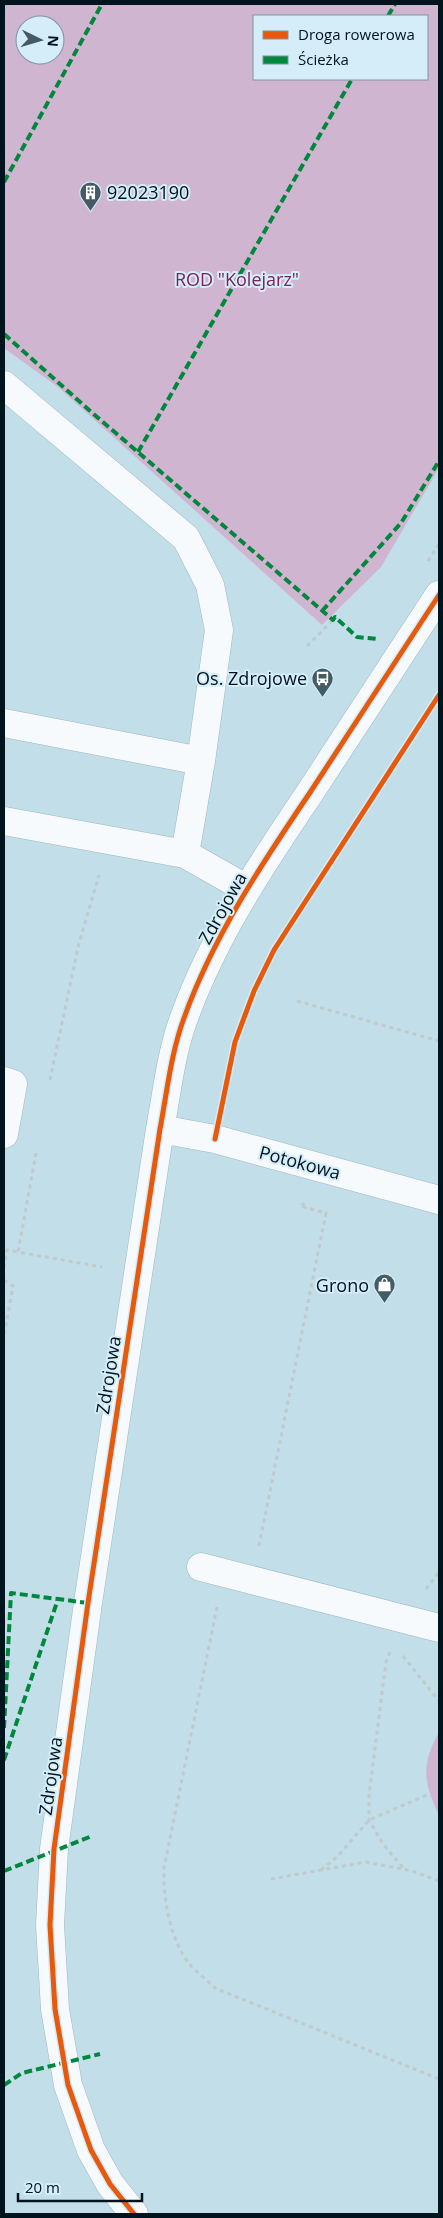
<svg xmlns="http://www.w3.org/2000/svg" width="443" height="2218" viewBox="0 0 443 2218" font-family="'Open Sans',sans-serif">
<rect width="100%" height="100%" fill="#c2dee9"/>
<path fill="#d0b5d0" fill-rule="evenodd" d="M4,4H439V468L381,567L322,625L58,387L4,348ZM254,16H427V79H254ZM25,25H55V55H25Z
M439,1732V1815C423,1782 421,1764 439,1732Z"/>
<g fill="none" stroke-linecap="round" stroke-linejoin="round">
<defs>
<path id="minor" d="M4,385L186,538L210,585L219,630L201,761L185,854L247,889
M4,723L201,761
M4,821L185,854
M4,1081L13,1084L4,1134
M160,1129L215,1139L439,1200
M201,1567L439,1628
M134,2214L110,2184L91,2150L68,2085L55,2009L50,1925L54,1849L88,1603L160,1129C167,1092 171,1053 184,1018C213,937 261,865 309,794C352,728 396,661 439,595"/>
</defs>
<use href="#minor" stroke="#9eb7c1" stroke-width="29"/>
<path stroke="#c0c9cc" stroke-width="3" stroke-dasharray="4 4" stroke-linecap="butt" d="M428,561L439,544
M307,646L333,620
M297,1001L439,1041
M50,1080L78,947L99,875
M36,1153L18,1252L102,1267
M4,1268L7,1250L18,1252
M4,1280L13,1286L4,1336
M259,1546L326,1213L300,1206L307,1202
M426,1589L439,1572
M217,1607L164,1868C163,1900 170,1942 192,1967C199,1974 208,1981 215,1988L439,2079
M390,1652L386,1662L369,1795V1820L383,1844L405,1870
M403,1656L439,1701
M321,1870L338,1856L369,1820L429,1794
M271,1879L366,1862L412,1871L439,1881"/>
<use href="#minor" stroke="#f6fafc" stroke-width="28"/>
<path stroke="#00873e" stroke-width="4" stroke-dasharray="8 4" stroke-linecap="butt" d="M388,16L395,4
M4,182L102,4
M4,334L89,410L333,620L335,617L357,637L377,639
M138,452L352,79
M322,611L401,523L439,461
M4,1728L11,1593L58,1599
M4,1760L58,1599L88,1603
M4,1871L92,1836
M4,2085L22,2073L100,2054"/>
<defs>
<path id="cycleway" d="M215,1139L235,1042L254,991L274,950L439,695
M134,2214L110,2184L91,2150L68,2085L55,2009L50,1925L54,1849L88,1603L160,1129C167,1092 171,1053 184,1018C213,937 261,865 309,794C352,728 396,661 439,595"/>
</defs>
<use href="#cycleway" stroke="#d4edf8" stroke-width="8"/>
<use href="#cycleway" stroke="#e8590c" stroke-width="5"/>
</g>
<defs>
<symbol id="building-pin" viewBox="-11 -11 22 30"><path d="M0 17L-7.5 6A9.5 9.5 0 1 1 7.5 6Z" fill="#445b64" stroke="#d4edf8"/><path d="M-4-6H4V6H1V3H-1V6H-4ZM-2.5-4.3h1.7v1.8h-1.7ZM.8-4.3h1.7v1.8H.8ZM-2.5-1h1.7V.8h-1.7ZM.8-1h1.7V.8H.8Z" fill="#fff"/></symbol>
<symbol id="bus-pin" viewBox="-11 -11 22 30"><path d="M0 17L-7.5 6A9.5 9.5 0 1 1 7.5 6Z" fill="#445b64" stroke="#d4edf8"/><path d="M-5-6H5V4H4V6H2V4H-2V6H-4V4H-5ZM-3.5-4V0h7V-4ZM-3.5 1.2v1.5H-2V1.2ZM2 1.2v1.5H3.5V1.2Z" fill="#fff"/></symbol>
<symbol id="shop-pin" viewBox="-11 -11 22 30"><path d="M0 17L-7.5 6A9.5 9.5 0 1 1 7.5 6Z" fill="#445b64" stroke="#d4edf8"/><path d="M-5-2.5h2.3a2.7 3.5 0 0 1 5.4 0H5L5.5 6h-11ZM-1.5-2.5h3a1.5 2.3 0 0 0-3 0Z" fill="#fff"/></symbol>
</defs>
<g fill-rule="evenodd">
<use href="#building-pin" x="78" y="180" width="25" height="34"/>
<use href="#bus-pin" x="310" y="666" width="25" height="34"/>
<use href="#shop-pin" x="372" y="1272" width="25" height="34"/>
</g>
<g text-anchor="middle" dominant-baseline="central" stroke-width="4" stroke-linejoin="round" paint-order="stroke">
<g font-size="18" fill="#00141d" stroke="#d4edf8" text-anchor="end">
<text x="107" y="192" text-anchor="start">92023190</text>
<text x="307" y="678">Os. Zdrojowe</text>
<text x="369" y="1285">Grono</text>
</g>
<g font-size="18" fill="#7d205d" stroke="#d4edf8">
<text x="237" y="279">ROD "Kolejarz"</text>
</g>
<g font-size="18" fill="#00141d" stroke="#d4edf8">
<text transform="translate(222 908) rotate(-61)">Zdrojowa</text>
<text transform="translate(300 1162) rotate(15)">Potokowa</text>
<text transform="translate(108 1375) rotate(-81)">Zdrojowa</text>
<text transform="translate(50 1776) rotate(-82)">Zdrojowa</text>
</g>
</g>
<rect width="443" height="2218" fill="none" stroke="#00141d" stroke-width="10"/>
<rect x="253" y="15" width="175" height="65" fill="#d4edf8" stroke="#7f96a0"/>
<rect x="263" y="31" width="25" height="8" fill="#e8590c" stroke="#7f96a0"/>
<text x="298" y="40" font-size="15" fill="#00141d">Droga rowerowa</text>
<rect x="263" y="56" width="25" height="8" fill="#00873e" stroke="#7f96a0"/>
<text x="298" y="65" font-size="15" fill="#00141d">Ścieżka</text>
<g transform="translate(40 40) rotate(95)"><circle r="24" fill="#d4edf8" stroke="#7f96a0"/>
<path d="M0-4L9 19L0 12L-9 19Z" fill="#445b64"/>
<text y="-8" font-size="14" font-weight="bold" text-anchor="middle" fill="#00141d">N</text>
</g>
<path d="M18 2193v8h124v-8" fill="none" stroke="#00141d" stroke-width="2.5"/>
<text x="25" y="2193" font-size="15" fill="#00141d" stroke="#d4edf8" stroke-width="4" paint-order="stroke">20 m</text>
</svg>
